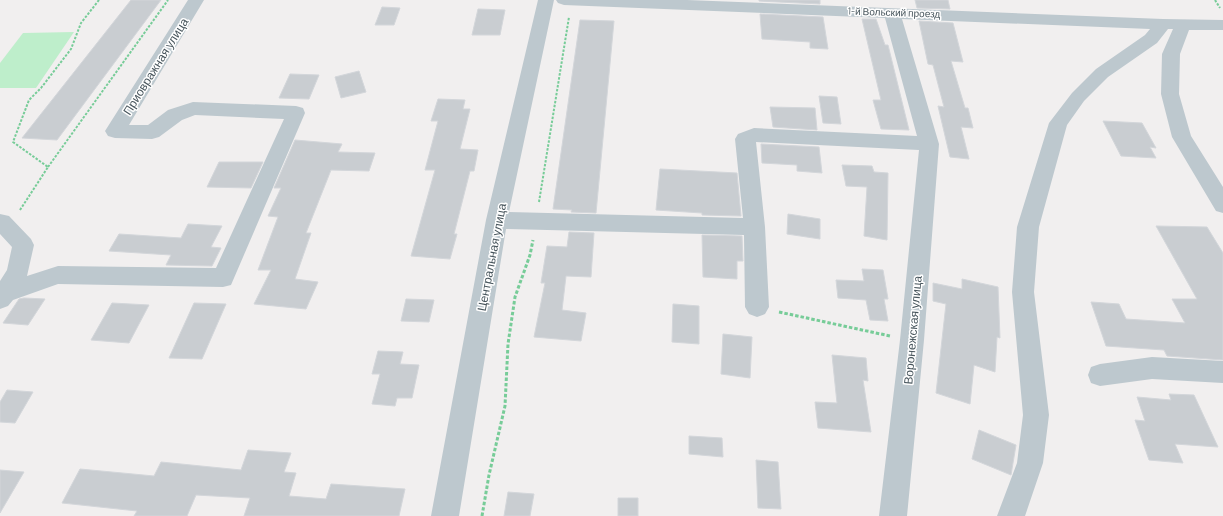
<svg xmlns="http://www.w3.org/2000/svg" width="1223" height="516" viewBox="0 0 1223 516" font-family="Barlow,sans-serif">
<rect width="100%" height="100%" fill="#f1efef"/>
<path fill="#beeecb" d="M74,32L36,88H0V63L23,33Z"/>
<path fill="#c9cdd1" stroke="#d3d6da" d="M131,0H161L57,140L22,138Z
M759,0H820V4L759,1Z
M915,0H948L950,9L917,8Z
M382,7L400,8L394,25H375Z
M478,9L505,10L500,35H472Z
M760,14L823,17L828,49L810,48V42L762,39Z
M862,19H876L885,45H888L909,130L881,129L873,100H881Z
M580,20L614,21L596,213L571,212L572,210L553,209Z
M919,21L953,23L963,62L951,61L965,108H968L973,128L961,127L969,159L950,157L938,106L944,107L933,65L928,64Z
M359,71L366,92L341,98L335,77Z
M290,74L319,75L309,99L279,98Z
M819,96L837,97L841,124L823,123Z
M438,99L465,100L463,109H470L460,149L478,150L474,171H470L454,234H457L450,259L411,256L435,170H425L438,121H431Z
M770,107L815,108L817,130L773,127Z
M1103,121L1142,123L1156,148L1150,147L1156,158L1121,156Z
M295,140L342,144L338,152L375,153L369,171L331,170L306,233H311L295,279L318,282L306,309L254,304L271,270H258L278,217L268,216L281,188H274Z
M761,144L819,147L822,173L797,171V165L762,163Z
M219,162H263L251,188L207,187Z
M842,165L872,166L874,172L888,173L887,240L864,236L867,187L846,186Z
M660,169L737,173L741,216L702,215V213L656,210Z
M788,214L820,219V239L787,234Z
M188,224L222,226L211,247L221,248L212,266L166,265L171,255L109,251L119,234L181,238Z
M1156,226L1207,227L1223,253V360L1167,356L1164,350L1106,346L1091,302L1119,304L1126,319L1185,323L1172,299H1197Z
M569,232L594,233L591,277L566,276L562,310L586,313L581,341L534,337L545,283H541L547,246L567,247Z
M702,235L742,236L743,261H737V279L703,277Z
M862,269L883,270L888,299H884L888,321L870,320L866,300L838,298L836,280L864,281Z
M962,279L998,287L1000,338L997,337L995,372L974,365L970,404L936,393L946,304L933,301V283L962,289Z
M24,298L45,299L28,325L3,323L19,299Z
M406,299L434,300L429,322L401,321Z
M112,303L149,305L129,343L91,340Z
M194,303L226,304L202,359L169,358Z
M673,304L699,306V344L672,342Z
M723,334L752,337L750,378L721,374Z
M378,351L403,352L400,364L419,365L412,398H397L395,406L372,404L380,374H372Z
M832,355L866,358L868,381L863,380L871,432L818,428L815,402L837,403Z
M7,390L33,392L15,423L0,422V402Z
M1169,394L1194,395L1218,447L1175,444L1183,463L1149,460L1135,420L1145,421L1137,397L1171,400Z
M979,430L1016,445L1011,475L972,459Z
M689,436L722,438L723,457L689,454Z
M248,450L291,453L284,472L296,473L289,496L326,499L331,484L405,489L399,516H244L250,498L196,495L187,516H134L137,511L62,503L80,469L154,476L161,462L241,470Z
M756,460L778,462L781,509L758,508Z
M0,470L24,472L0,513Z
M508,492L534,494L530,516H504Z
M618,498H638V516H618Z"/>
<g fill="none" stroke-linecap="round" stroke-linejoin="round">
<path stroke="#77cc98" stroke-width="2" stroke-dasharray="2.5 1.5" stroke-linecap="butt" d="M1215,0L1220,8
M48,167L168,0
M539,202L569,17
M20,210L48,167L13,142L29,100L41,88L71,49L81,23L99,0"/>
<path stroke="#77cc98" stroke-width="3" stroke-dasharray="3.5 2" stroke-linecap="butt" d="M779,312L890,336
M482,516L489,475L505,406L508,344L515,297L530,255L533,240"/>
<path fill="#bdc8ce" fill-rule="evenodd" d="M188,0H204L129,125H148L168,110L193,102L296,106L303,108L305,113L231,285L223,287L58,284L13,300L8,306L0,309V281L7,270L12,247L0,234V214L9,216L31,239L34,245L27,276L58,266L216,268L284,119L195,115L182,120L159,137L152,139L115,138L108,136L105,131Z
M538,0H554L509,212L743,218L735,139L738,134L754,128L917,136L885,18L564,5L558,3L556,0H687L1163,19L1223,20V30H1189L1180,54L1179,94L1191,136L1223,187V213L1216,211L1172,137L1161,94L1162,54L1173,29H1168L1157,43L1108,77L1084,101L1067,125L1039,227L1034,292L1049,415L1043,463L1025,516H997L1017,463L1023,415L1012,292L1017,227L1049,123L1072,93L1096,69L1145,35L1150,29L902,19L939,144L924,340L907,516H879L900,340L919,150L756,142L765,227L769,307L765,314L757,317L749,314L745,307L744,235L506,229L459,516H431L486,220Z
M1152,357L1223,361V383L1152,379L1100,386L1091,383L1088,375L1091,367L1100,364Z"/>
</g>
<g text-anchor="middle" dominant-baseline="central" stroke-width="3" stroke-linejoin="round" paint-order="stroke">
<g font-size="10" fill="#47555c" stroke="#fff">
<text transform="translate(894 12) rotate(2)">1-й Вольский проезд</text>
</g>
<g font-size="12" fill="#47555c" stroke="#fff">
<text transform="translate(155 66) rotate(-58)">Приовражная улица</text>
<text transform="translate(491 257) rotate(-79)">Центральная улица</text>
<text transform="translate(912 330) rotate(-85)">Воронежская улица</text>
</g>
</g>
</svg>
